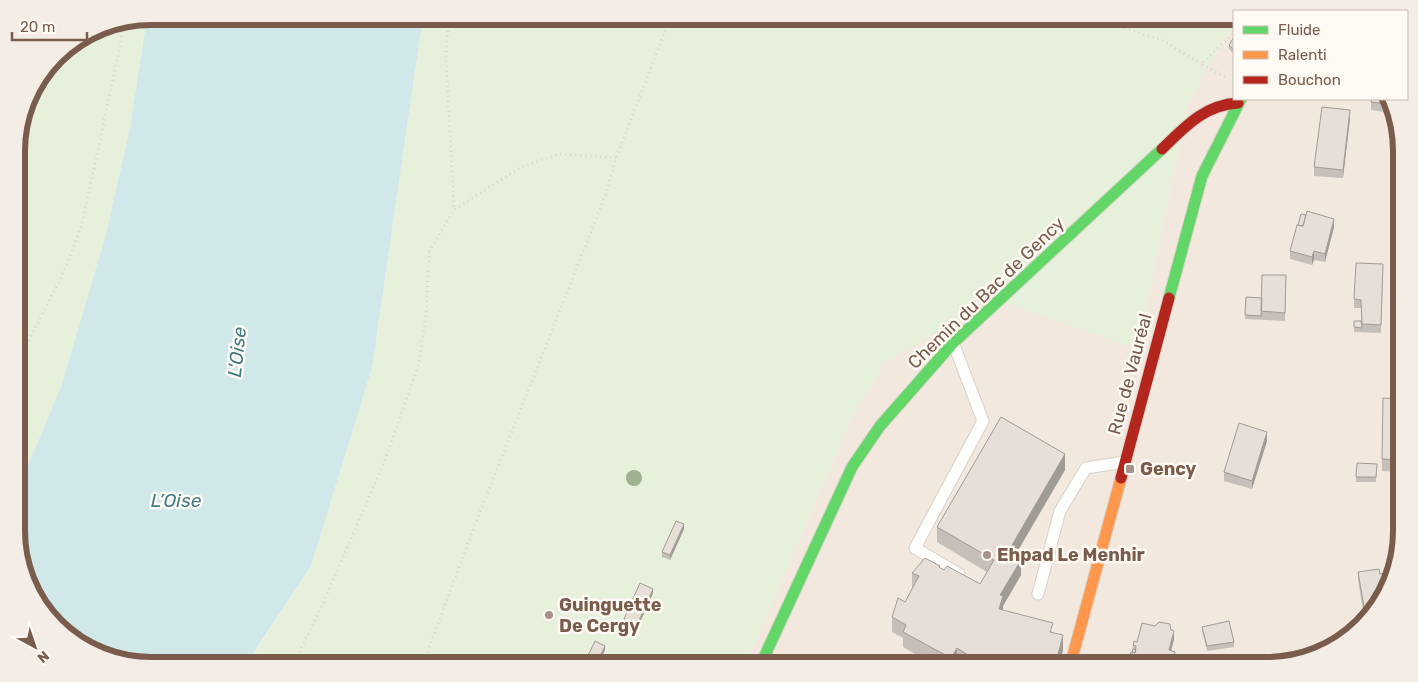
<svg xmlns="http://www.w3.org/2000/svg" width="1418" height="682" viewBox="0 0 1418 682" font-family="Rubik,sans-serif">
<rect width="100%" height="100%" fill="#f9f5f0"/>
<path fill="#f2e8de" d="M1234,23V99H1386L1401,134L1402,531L1388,590L1342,643L1275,665L745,666L851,420L883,364L991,297L1138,348L1188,103Z"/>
<path fill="#e7f0db" d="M423,16H1234V23L1188,103L1138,349L991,298L883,364L851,420L745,666H246L311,566L372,368Z
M147,17L130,128L106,234L61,387L28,465L17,486V142L30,92L62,50L100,26Z"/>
<path fill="#d0e8ea" d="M151,16H423L372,368L311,566L245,666H151L92,652L44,613L17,549V486L28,465L61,387L106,234L130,128L147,17Z"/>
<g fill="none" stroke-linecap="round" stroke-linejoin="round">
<defs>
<path id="lane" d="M954,345L983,421L915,548L959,574
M1038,594L1060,511L1086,468L1125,462"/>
<path id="fast" d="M1169,298L1202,176L1241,99
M760,666L852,467L880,426L953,343L1162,149"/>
<path id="slow" d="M1070,666L1121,478"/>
<path id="jam" d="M1162,149C1185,127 1204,105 1238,103
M1121,478L1169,298"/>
</defs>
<use href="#lane" stroke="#d7d1cb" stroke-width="13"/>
<use href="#fast" stroke="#d9d2cb" stroke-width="13"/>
<use href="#slow" stroke="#d9d2cb" stroke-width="13"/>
<use href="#jam" stroke="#d9d2cb" stroke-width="13"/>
<path stroke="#dcd5d0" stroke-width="3" stroke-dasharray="1 4" stroke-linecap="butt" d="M449,16L446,55L454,210
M1086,16L1162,40L1201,64
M1225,77L1201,64L1234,33
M17,363L61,278L82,225L121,42L122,22
M293,666L324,601L383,465L418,366L426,316L429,252L454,210L521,167L560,154L616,158
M422,666L478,517L606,194L616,158L671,16"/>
<use href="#lane" stroke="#fefefd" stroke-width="11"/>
<use href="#fast" stroke="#63d668" stroke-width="11"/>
<use href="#slow" stroke="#ff974d" stroke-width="11"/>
<use href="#jam" stroke="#b3261e" stroke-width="11"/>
</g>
<circle fill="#9eb190" cx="634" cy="478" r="8"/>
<path fill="#c6bfb9" d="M1234,37V54L1229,49V45Z
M1386,99L1392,113L1371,110V102Z
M1350,119L1343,178L1314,176V167Z
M1298,225L1334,227L1325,262L1314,260L1312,265L1290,259V251Z
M1383,264L1381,333L1354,332V321H1361V308H1354V299Z
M1286,283L1285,321L1245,319L1246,297L1262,298Z
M1401,399L1402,472L1382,471V459Z
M1267,441L1252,489L1224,481V472Z
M1357,463L1377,464L1376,482H1356Z
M1065,470L1015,556L1021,575L1003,606V610L1053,632L1063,650L1059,666H960L957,664L956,666H936L903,647V638L892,632V617L905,602L913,588H912V573L940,568L944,570L980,584L987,572L937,542V527Z
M684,529L670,560L662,557V552Z
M1358,572L1380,574L1388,590L1364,617L1358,580Z
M653,593L637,629L624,623V619Z
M1202,627L1234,642V647L1207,651L1202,631Z
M1171,630L1174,639L1171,651L1175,660L1130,664V656L1132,652L1133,645L1137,642Z"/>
<path fill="#a19b96" d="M1350,110V119L1343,178V170Z
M1334,219V227L1325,262V254Z
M1314,251V260L1312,265V257Z
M1267,432V441L1252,489V481Z
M1065,454V470L1008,567V552Z
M684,524V529L670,560V555Z
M1021,560V575L1003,606V611L999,609L1000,595Z
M653,589V593L637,629V625Z
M1174,631V639L1169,659V650Z
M1063,635V650L1059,666H1055Z
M605,646V650L598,666H595Z
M957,648V664L956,666H951V658Z
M1175,652V660L1174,666H1172Z
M983,655V666H980Z"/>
<path fill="#e6ded7" stroke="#a19b96" d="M1234,37V50L1229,45Z
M1372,99H1386L1388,104L1371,102Z
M1322,107L1350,110L1343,170L1314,167Z
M1307,211L1334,219L1325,254L1314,251L1312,257L1290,251L1297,225L1303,226Z
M1301,214L1306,215L1303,226L1298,225Z
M1356,263L1383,264L1381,325L1362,324L1361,300L1354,299Z
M1262,275H1286L1285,313L1261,311Z
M1246,297L1262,298L1261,316L1245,315Z
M1354,321H1361L1362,328L1354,327Z
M1383,398L1401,399L1402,460L1382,459Z
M1001,417L1065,454L1008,552L1021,560L1000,595L1003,596L999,609L1053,623L1050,632L1063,635L1055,666H1018L983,655L980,666H962L968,655L957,648L951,658L903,632L906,625L892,617L898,598L905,602L919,576L912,573L925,558L940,566L939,567L944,570L947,566L980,584L994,560L937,527Z
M1239,423L1267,432L1252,481L1224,472Z
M1357,463L1377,464L1376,477H1356Z
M676,521L684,524L670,555L662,552Z
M1379,569L1380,574L1392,573L1388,590L1385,593H1383V595L1368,613H1365L1358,572Z
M640,583L653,589L637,625L624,619Z
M1229,621L1234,642L1207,646L1202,627Z
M1159,622L1170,624L1171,630L1174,631L1169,650L1175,652L1172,666H1131L1134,657L1130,656L1131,652L1135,653L1136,646L1133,645L1134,641L1137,642L1142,623L1155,626Z
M595,641L605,646L595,666H583Z
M1133,649L1136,650L1135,653L1132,652Z"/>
<g fill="#a69286" stroke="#fffaf3" stroke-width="2">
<rect x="1125" y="464" width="10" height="10" rx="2.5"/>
<circle cx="987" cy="555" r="5"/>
<circle cx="549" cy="615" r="5"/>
</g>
<g text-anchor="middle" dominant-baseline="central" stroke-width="5" stroke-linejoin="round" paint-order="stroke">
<g font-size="18" fill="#7a5c4d" stroke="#fffaf3">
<text transform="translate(986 293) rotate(-44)">Chemin du Bac de Gency</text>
<text transform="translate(1130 374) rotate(-75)">Rue de Vauréal</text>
</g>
<g font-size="18" font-weight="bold" fill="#7a5c4d" stroke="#fffaf3" text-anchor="start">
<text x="1140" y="469">Gency</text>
<text x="997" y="555">Ehpad Le Menhir</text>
<text x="559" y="605">Guinguette<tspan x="559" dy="21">De Cergy</tspan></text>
</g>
<g font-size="19" font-style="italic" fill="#437c86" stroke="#fffaf3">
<text transform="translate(237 352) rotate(-84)">L'Oise</text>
<text x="176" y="500">L’Oise</text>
</g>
</g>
<path d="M0 0H1418V682H0ZM151 25H1267A126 126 0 0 1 1393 151V531A126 126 0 0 1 1267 657H151A126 126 0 0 1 25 531V151A126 126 0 0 1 151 25Z" fill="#f4ede6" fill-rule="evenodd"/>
<path fill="none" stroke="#7a5c4d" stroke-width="6" d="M151 25H1267A126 126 0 0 1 1393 151V531A126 126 0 0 1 1267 657H151A126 126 0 0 1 25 531V151A126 126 0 0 1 151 25Z"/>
<rect x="1233" y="10" width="175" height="90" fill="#fffaf3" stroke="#cabbb1"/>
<rect x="1243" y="26" width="25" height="8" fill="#63d668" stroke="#cabbb1"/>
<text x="1278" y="35" font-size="15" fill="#7a5c4d">Fluide</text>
<rect x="1243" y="51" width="25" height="8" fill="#ff974d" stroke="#cabbb1"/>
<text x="1278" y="60" font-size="15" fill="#7a5c4d">Ralenti</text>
<rect x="1243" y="76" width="25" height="8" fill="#b3261e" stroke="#cabbb1"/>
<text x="1278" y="85" font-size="15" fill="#7a5c4d">Bouchon</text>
<g transform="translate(35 647) rotate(140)" stroke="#fffaf3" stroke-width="4" paint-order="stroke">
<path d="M0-4L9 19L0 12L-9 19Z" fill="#7a5c4d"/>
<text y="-8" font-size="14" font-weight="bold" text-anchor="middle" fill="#7a5c4d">N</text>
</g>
<path d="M12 32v8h75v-8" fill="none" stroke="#7a5c4d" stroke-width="2.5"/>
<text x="20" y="32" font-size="15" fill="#7a5c4d" stroke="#fffaf3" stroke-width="4" paint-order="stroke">20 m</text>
</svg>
